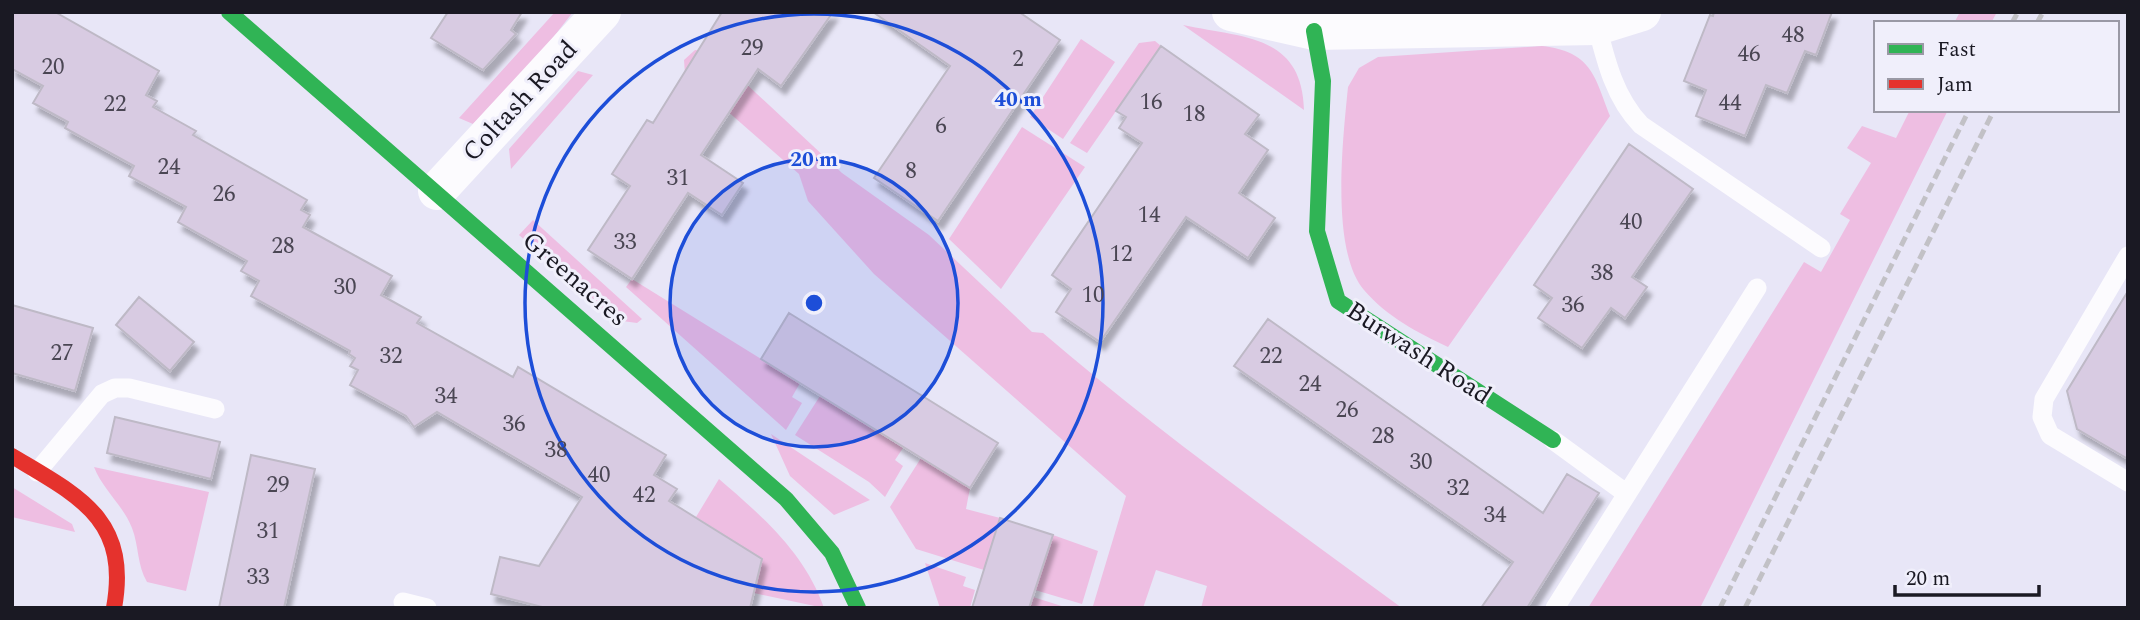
<svg xmlns="http://www.w3.org/2000/svg" width="2140" height="620" viewBox="0 0 2140 620" font-family="Spectral,serif">
<defs>
<filter id="shadow"><feDropShadow dx="4.5" dy="8" stdDeviation="2" flood-color="#0004"/></filter>
</defs>
<rect width="100%" height="100%" fill="#e8e6f7"/>
<path fill="#eebee2" d="M555,12H573L541,53L473,124L459,118Z
M1960,12H1997L1991,23H1954Z
M1183,25C1243,38 1302,34 1304,110Z
M1081,39L1115,62L1063,139L1030,117Z
M1155,41L1161,46L1087,153L1070,143L1139,43Z
M1542,46C1591,52 1594,74 1610,116L1448,347C1418,333 1386,316 1364,290C1330,250 1343,138 1348,87L1359,68L1378,57Z
M695,50L712,52L842,173L929,235L1032,332L1043,333C1157,431 1280,519 1402,608H1201L1207,586L1156,570L1143,608L1093,606L1126,496L874,274L808,201L799,174L685,74L684,60Z
M578,71L593,75L511,169L509,149Z
M1910,110H1948L1700,608H1588L1804,262L1821,272L1850,220L1840,214L1871,163L1847,148L1862,126L1896,138Z
M1022,127L1085,167L1001,289L949,239Z
M533,220L642,319L637,323L615,320L519,235Z
M632,279L800,383L792,397L802,403L786,430L626,287Z
M820,396L903,448L895,460L903,466L885,497L869,482L795,435Z
M771,434L870,500L834,515L790,476Z
M921,458L970,488L966,509L1000,518L984,570L916,549L890,507Z
M94,467L209,492L186,591L147,582C137,565 139,546 132,528C123,505 103,490 94,467Z
M719,479C762,516 805,553 824,608L754,593L762,559L696,517Z
M12,487L72,524L75,532L12,517Z
M1053,535L1098,551L1082,604L1035,590Z
M925,563L966,577L963,586L975,590L970,608H940Z
M1033,597L1068,608H1030Z"/>
<path fill="#d8cbe2" stroke="#beb9c6" stroke-width="2" filter="url(#shadow)" d="M12,12H55L159,71L146,95L157,101L153,107L196,131L193,135L307,200L301,210L310,215L303,227L392,276L381,295L421,317L417,323L513,377L518,367L666,455L654,475L677,489L669,501L762,559L750,608H546L491,594L500,557L539,566L582,497L437,412L414,427L406,416L350,385L358,370L350,366L355,358L349,354L350,351L251,296L259,281L241,271L247,261L178,222L186,207L129,176L134,166L65,128L68,122L33,103L43,86L12,69Z
M448,12H522L511,30L516,34L483,70L431,38Z
M722,12H833L781,86L758,69L701,155L743,183L722,215L688,193L632,279L588,250L630,186L612,174L647,120L653,123Z
M873,12H1019L1060,40L938,221L874,178L950,66Z
M1714,12H1832L1816,55L1805,51L1787,93L1766,85L1745,136L1696,116L1706,90L1684,81L1710,15L1713,16Z
M1161,46L1259,115L1245,134L1268,150L1239,193L1275,218L1248,258L1186,217L1100,342L1056,312L1071,289L1052,275L1142,143L1119,128L1126,117L1116,111Z
M1629,144L1693,189L1632,277L1647,287L1625,318L1611,308L1582,348L1538,318L1552,298L1534,285Z
M2128,291V459L2077,429L2067,391Z
M139,297L194,342L170,371L116,325Z
M12,305L93,328L75,391L12,373Z
M789,313L998,443L970,488L761,359Z
M1268,319L1543,513L1567,474L1599,493L1527,608H1481L1513,562L1234,366Z
M115,417L220,442L211,479L107,453Z
M251,455L315,469L284,608H219Z
M1000,518L1053,535L1029,608H972Z"/>
<g fill="none" stroke-linecap="round" stroke-linejoin="round">
<path stroke="#fcfbfe" stroke-width="19" d="M1597,26C1606,62 1615,98 1641,125L1821,248
M2128,256L2044,399L2042,417L2050,435L2128,482
M1553,440L1627,494
M37,472L102,394L115,388H129L215,409
M403,602L427,608
M1555,608L1757,288"/>
<path stroke="#fcfbfe" stroke-width="38" d="M1231,12L1314,31L1597,26L1642,12
M437,191L602,12"/>
<path stroke="#30b455" stroke-width="16" d="M229,12L786,499L832,553L858,608
M1314,31L1323,81L1317,231L1338,301L1553,440"/>
<path stroke="#e5322d" stroke-width="16" d="M12,456C79,496 130,519 114,608"/>
<path stroke="#c2c1c6" stroke-width="5" stroke-dasharray="10 5" stroke-linecap="butt" d="M2012,23L2018,12
M2037,23L2043,12
M1720,608L1969,110
M1745,608L1994,110"/>
</g>
<circle cx="814" cy="303" r="144" fill="#1d4ed8" fill-opacity=".12"/>
<g fill="none" stroke="#1d4ed8" stroke-width="3.5">
<circle cx="814" cy="303" r="144"/>
<circle cx="814" cy="303" r="289"/>
</g>
<g text-anchor="middle" dominant-baseline="central" stroke-width="6" stroke-linejoin="round" paint-order="stroke">
<g font-size="23" fill="#4a4653">
<text x="1793" y="35">48</text>
<text x="752" y="48">29</text>
<text x="1749" y="54">46</text>
<text x="1018" y="59">2</text>
<text x="53" y="67">20</text>
<text x="1151" y="102">16</text>
<text x="1730" y="103">44</text>
<text x="115" y="104">22</text>
<text x="1194" y="114">18</text>
<text x="941" y="126">6</text>
<text x="169" y="167">24</text>
<text x="911" y="171">8</text>
<text x="678" y="178">31</text>
<text x="224" y="194">26</text>
<text x="1149" y="215">14</text>
<text x="1631" y="222">40</text>
<text x="625" y="242">33</text>
<text x="283" y="246">28</text>
<text x="1121" y="254">12</text>
<text x="1602" y="273">38</text>
<text x="345" y="287">30</text>
<text x="1093" y="295">10</text>
<text x="1573" y="305">36</text>
<text x="62" y="353">27</text>
<text x="391" y="356">32</text>
<text x="1271" y="356">22</text>
<text x="1310" y="384">24</text>
<text x="446" y="396">34</text>
<text x="1347" y="410">26</text>
<text x="514" y="424">36</text>
<text x="1383" y="436">28</text>
<text x="556" y="450">38</text>
<text x="1421" y="462">30</text>
<text x="599" y="475">40</text>
<text x="278" y="485">29</text>
<text x="1458" y="488">32</text>
<text x="644" y="495">42</text>
<text x="1495" y="515">34</text>
<text x="268" y="531">31</text>
<text x="258" y="577">33</text>
</g>
<g font-size="26" fill="#1a1923" stroke="#f0effb">
<text transform="translate(520 101) rotate(-47)">Coltash Road</text>
<text transform="translate(575 279) rotate(41)">Greenacres</text>
<text transform="translate(1419 353) rotate(33)">Burwash Road</text>
</g>
</g>
<circle cx="814" cy="303" r="10" fill="#1d4ed8" stroke="#f0effb" stroke-width="3.5"/>
<g font-size="21" text-anchor="middle" font-weight="bold" fill="#1d4ed8" stroke="#f0effb" stroke-width="6" stroke-linejoin="round" paint-order="stroke">
<text x="1018" y="106">40 m</text>
<text x="814" y="166">20 m</text>
</g>
<rect width="2140" height="620" fill="none" stroke="#1a1923" stroke-width="28"/>
<rect x="1874" y="21" width="245" height="91" fill="#f0effb" stroke="#9a99a5" stroke-width="2"/>
<rect x="1888" y="44" width="35" height="10" fill="#30b455" stroke="#9a99a5" stroke-width="2"/>
<text x="1937" y="56" font-size="21" fill="#1a1923">Fast</text>
<rect x="1888" y="79" width="35" height="10" fill="#e5322d" stroke="#9a99a5" stroke-width="2"/>
<text x="1937" y="91" font-size="21" fill="#1a1923">Jam</text>
<path d="M1895 585v10h144v-10" fill="none" stroke="#1a1923" stroke-width="3.5"/>
<text x="1906" y="585" font-size="21" fill="#1a1923" stroke="#f0effb" stroke-width="5" paint-order="stroke">20 m</text>
</svg>
